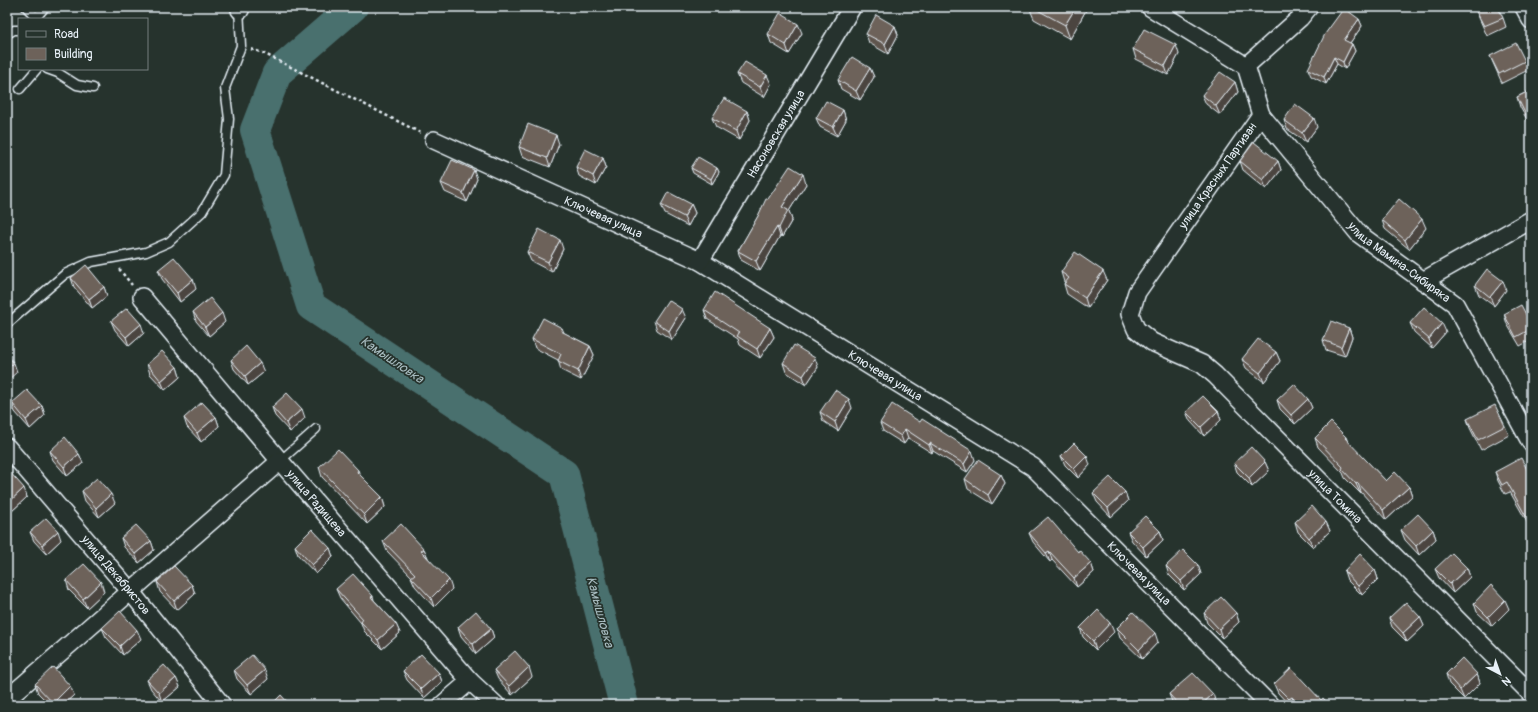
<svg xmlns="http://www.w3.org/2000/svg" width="1538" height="712" viewBox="0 0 1538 712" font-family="Pangolin,sans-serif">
<rect width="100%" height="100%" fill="#26332d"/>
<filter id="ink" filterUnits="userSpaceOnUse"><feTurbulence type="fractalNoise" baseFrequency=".025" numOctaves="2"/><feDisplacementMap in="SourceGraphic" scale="8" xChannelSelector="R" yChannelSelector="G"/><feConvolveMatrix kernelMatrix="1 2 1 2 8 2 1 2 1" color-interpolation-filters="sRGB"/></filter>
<g filter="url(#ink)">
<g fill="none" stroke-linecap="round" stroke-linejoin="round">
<path stroke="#4a6f6e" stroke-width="30" d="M353,7L277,73L255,130L311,306L564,474L624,705"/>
<defs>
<path id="service" d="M26,7L36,17
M35,19L45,7
M7,34L14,30H19
M47,69L58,73L77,85L93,88
M20,89L37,69
M7,324L65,274L91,262L146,252L169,242L202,212L224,175L229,119L225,88L241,46L239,8
M280,461L316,429"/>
<g id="minor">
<path d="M1150,7L1246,66"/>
<path id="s1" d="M1309,7L1300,18L1246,66L1261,115L1137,292L1130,314L1136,329L1152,342L1202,364L1215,375L1531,694"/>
<path d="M1524,7L1531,20"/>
<path d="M240,10L241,7"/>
<path id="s2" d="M1261,115L1359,234L1455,304L1531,443"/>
<path id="s3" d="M434,140L700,261L1033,467L1270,705"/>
<path id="s4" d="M700,261L852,7"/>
<path d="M1423,281L1531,220"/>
<path id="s5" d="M142,297L280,461L470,681L496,705"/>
<path id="s6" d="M7,447L131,592L222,705"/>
<path d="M7,699L280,461"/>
<path d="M442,705L470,681"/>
</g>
</defs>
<use href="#service" stroke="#e8f1f8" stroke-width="11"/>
<use href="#minor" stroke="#e8f1f8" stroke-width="20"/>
<path stroke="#e8f1f8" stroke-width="2.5" stroke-dasharray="3 3" stroke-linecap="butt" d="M251,49L263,53L421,133
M119,269L132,285"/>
<use href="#service" stroke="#26332d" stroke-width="8"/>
<use href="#minor" stroke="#26332d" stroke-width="17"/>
</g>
<path fill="#5e544d" stroke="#e8f1f8" d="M1029,7H1086V10L1070,39L1034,19Z
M1476,11L1503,18L1506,27L1487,36L1480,20Z
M1359,19L1362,26L1350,43L1352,44L1355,51L1345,69L1337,64L1326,84L1311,76L1308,69Z
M895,26L898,35L888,54L869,43L866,34Z
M802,33L789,54L771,43L768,34Z
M1133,49L1179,54L1168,75L1136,59Z
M1490,56L1525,61L1528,70L1502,83Z
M870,68L874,77L860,100L841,89L838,80Z
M737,74L771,84L764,97L741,83Z
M1235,82L1238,92L1220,115L1206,104L1202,95Z
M1531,90V127L1520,107L1517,97Z
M843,110L846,120L837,136L820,127L816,118Z
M747,111L750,120L739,140L716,127L712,118Z
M1284,120L1317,127L1306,142L1287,129Z
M559,144L550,167L522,156L519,147Z
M603,158L606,167L596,185L579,176L576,167Z
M1240,161H1278L1281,170L1266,189L1243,170Z
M691,168H717L719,172L712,184L693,173Z
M477,179L467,202L445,192L441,183Z
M806,184L789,211L792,220L782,237L780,236L760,271L741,260L738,251L768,199Z
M691,204L695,213L688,226L665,214L661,205Z
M1382,220L1426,228L1409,249L1385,229Z
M563,249L552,272L531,261L527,252Z
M158,270L196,289L180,302L162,279Z
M1061,272L1107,280L1088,308L1067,294L1064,284L1065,282H1064Z
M71,278L104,287L107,296L92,308L74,287Z
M1475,285L1506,290L1494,306L1479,295Z
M704,310L770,328L774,337L760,358L740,345L738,339L707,319Z
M193,312L225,322L209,336L196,321Z
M1504,314L1531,324V340L1520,346L1507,324Z
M686,318L672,340L657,330L654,321Z
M111,321L144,333L129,346L115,330Z
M1410,323L1446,332L1432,348L1414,332Z
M1349,328L1352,337L1345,356L1326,350L1323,340Z
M564,333L590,346L594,355L581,380L561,370L558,360L535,348L532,339Z
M1276,352L1280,361L1264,382L1246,368L1242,359Z
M231,360L264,372L248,385L234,369Z
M783,363L818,367L806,385L786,372Z
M147,364L177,367L180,377L165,390L150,374Z
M1308,399L1312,408L1295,424L1280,409L1277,400Z
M12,403L42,406L45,415L30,429L15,412Z
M272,407L305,418L290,432L275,416Z
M852,408L838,431L823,421L820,412Z
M1218,411L1221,420L1204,436L1190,421L1186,412Z
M216,417L219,426L201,442L187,427L184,418Z
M1467,419L1505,426L1509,435L1481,450L1470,428Z
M920,422L975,460L967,472L933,451L932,453L908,438L904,444L883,431L880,423Z
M1346,437L1348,442L1386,481L1409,487L1412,496L1386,520L1361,492L1360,493L1345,478L1343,473L1318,447L1315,438Z
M50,451L79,454L83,463L67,476L53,460Z
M1061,456L1090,465L1078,478L1065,465Z
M1265,462L1269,471L1252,487L1237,472L1234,463Z
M319,467L358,470L360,475L382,497L385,507L367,524L322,477Z
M7,471L27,497L12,511L7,505Z
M1495,472L1531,477V529L1510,492L1505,494L1498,481Z
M1001,475L1005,484L992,504L968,489L965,479Z
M82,491L115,503L99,517L85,501Z
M1125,492L1128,501L1111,517L1097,502L1093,493Z
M1295,522H1326L1330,531L1313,547L1298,532Z
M1401,530H1433L1436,539L1419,555L1405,540Z
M1160,531L1163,540L1146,556L1132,541L1128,532Z
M30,532L61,540L46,554L34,541Z
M1029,533L1078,552L1091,563L1094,572L1077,587L1052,560L1050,562L1033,542Z
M121,538L151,541L154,550L139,563L124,547Z
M383,541L424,549L428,558L452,589L434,607L415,586L411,577H412L387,551Z
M295,546L330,548L333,557L316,574L298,555Z
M1198,565L1201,574L1184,590L1169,575L1166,566Z
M1467,568L1470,577L1453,593L1439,578L1435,569Z
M1375,570L1378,579L1362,595L1347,580L1344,571Z
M66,580L104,592L87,608L69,590Z
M157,582L192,585L195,594L177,610L160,592Z
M336,589L373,596L374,600L396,624L400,633L382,649L364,631L361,623L340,598Z
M1474,603L1509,609L1492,626L1477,612Z
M1204,613H1236L1239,622L1222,638L1207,623Z
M1420,617L1424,626L1407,642L1392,627L1389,618Z
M458,627L491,629L494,638L476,654L461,636Z
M102,628L141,639L123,655L106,637Z
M1080,628L1114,632L1096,650L1083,637Z
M1117,628L1158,642L1142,659L1120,638Z
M234,670L268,679L251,694L237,679Z
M494,670L532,677L512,695L498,679Z
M403,671L439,673L442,682L424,698L407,680Z
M1446,674H1477L1480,683L1464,699L1449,684Z
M176,678L180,687L162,702L151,689L147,680Z
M35,684L70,686L74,695L63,705H50L38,693Z
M1274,684L1321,700L1330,705H1289L1278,693Z
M1169,694L1216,703L1214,705H1174L1173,704Z"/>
<path fill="#4c453f" stroke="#e8f1f8" d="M1076,7H1086V10L1070,39L1065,25Z
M1359,19L1362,26L1347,47L1344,40Z
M798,24L802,33L789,54L786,45Z
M895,26L898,35L888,54L885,44Z
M1352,44L1355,51L1345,69L1343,62Z
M1176,45L1179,54L1168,75L1165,66Z
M1334,57L1337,64L1326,84L1324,77Z
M870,68L874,77L860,100L856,91Z
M767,75L771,84L764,97L760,87Z
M1235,82L1238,92L1220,115L1216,106Z
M843,110L846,120L837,136L833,127Z
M747,111L750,120L739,140L736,131Z
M1314,118L1317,127L1306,142L1302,133Z
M556,135L559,144L550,167L547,158Z
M603,158L606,167L596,185L593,176Z
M1278,161L1281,170L1266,189L1263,180Z
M717,168L719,172L712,184L711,179Z
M474,170L477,179L467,202L463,193Z
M803,174L806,184L789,211L792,220L782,237L779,228L782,207Z
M691,204L695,213L688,226L684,217Z
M1422,219L1426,228L1409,249L1405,240Z
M777,227L780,236L760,271L756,261Z
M560,240L563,249L552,272L548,262Z
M1103,271L1107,280L1088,308L1085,298Z
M193,279L196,289L180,302L177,293Z
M1503,281L1506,290L1494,306L1490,297Z
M104,287L107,296L92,308L89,299Z
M682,309L686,318L672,340L669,331Z
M222,313L225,322L209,336L205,327Z
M1442,323L1446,332L1432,348L1429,339Z
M141,324L144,333L129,346L126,337Z
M562,328L566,337L561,331Z
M770,328L774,337L760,358L757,349Z
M1349,328L1352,337L1345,356L1341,347Z
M590,346L594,355L581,380L578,371Z
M1276,352L1280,361L1264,382L1260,373Z
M815,358L818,367L806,385L803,376Z
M14,363L17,372L7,381V369Z
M260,363L264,372L248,385L245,376Z
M177,367L180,377L165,390L161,381Z
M849,399L852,408L838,431L835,422Z
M1308,399L1312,408L1295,424L1291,415Z
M42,406L45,415L30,429L26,420Z
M302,409L305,418L290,432L286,423Z
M1218,411L1221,420L1204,436L1201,427Z
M216,417L219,426L201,442L197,433Z
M905,429L908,438L904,444L901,436Z
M930,443L933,451L932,453L929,445Z
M972,451L975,460L967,472L964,464Z
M79,454L83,463L67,476L64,467Z
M1087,456L1090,465L1078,478L1074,469Z
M1265,462L1269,471L1252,487L1249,478Z
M1001,475L1005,484L992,504L988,495Z
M1358,483L1361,492L1360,493L1356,484Z
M1409,487L1412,496L1386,520L1383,510Z
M24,488L27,497L12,511L9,502Z
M1125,492L1128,501L1111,517L1108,508Z
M111,494L115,503L99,517L96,508Z
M382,497L385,507L367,524L364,515Z
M1326,522L1330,531L1313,547L1309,538Z
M1433,530L1436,539L1419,555L1416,546Z
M58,531L61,540L46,554L42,545Z
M1160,531L1163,540L1146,556L1143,547Z
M151,541L154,550L139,563L135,554Z
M330,548L333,557L316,574L312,565Z
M424,549L428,558L421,551Z
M1049,551L1052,560L1050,562L1046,553Z
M1091,563L1094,572L1077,587L1074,578Z
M1198,565L1201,574L1184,590L1181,581Z
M1467,568L1470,577L1453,593L1450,584Z
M1375,570L1378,579L1362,595L1358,586Z
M449,580L452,589L434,607L431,598Z
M101,582L104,592L87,608L83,599Z
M192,585L195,594L177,610L174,601Z
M1505,600L1509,609L1492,626L1488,617Z
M1236,613L1239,622L1222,638L1219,629Z
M1420,617L1424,626L1407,642L1403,633Z
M1110,623L1114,632L1096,650L1093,641Z
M396,624L400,633L382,649L378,640Z
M491,629L494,638L476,654L473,644Z
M137,630L141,639L123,655L120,646Z
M1155,633L1158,642L1142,659L1139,650Z
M529,667L532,677L512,695L509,686Z
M265,670L268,679L251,694L247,685Z
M439,673L442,682L424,698L421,689Z
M1477,674L1480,683L1464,699L1460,690Z
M176,678L180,687L162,702L159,693Z
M70,686L74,695L63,705H54L53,703Z
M1213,694L1216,703L1214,705H1201Z
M1292,697L1295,705H1291L1289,699Z"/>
<path fill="#6d625a" stroke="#e8f1f8" d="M1032,7H1076L1065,25Z
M1484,7H1498L1503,18L1484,26L1476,11Z
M1344,8L1359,19L1344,40L1352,44L1343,62L1334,57L1324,77L1308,69L1325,34Z
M780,13L798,24L786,45L768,34Z
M876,15L895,26L885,44L866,34Z
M1144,29L1176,45L1165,66L1133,49Z
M1516,43L1525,61L1499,74L1490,56Z
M852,57L870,68L856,91L838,80Z
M745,62L767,75L760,87L737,74Z
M1220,72L1235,82L1216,106L1202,95Z
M1531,90V125L1517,97Z
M724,98L747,111L736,131L712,118Z
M826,101L843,110L833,127L816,118Z
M1295,104L1314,118L1302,133L1284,120Z
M528,124L556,135L547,158L519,147Z
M1254,142L1278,161L1263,180L1240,161Z
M585,149L603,158L593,176L576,167Z
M698,157L717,168L711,179L691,168Z
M452,160L474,170L463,193L441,183Z
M790,166L803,174L782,207L788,210L779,228L777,227L756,261L738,251L758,216L766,199H768Z
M668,192L691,204L684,217L661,205Z
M1399,199L1422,219L1405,240L1382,220Z
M539,229L560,240L548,262L527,252Z
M1075,252L1103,271L1085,298L1064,284L1069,278L1061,272Z
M174,257L193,279L177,293L158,270Z
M86,265L104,287L89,299L71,278Z
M1487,269L1503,281L1490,297L1475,285Z
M715,292L770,328L757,349L737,336L739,333L704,310Z
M210,298L222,313L205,327L193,312Z
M668,300L682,309L669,331L654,321Z
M1521,305L1531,324V329L1516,337L1504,314Z
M1424,307L1442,323L1429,339L1410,323Z
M127,308L141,324L126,337L111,321Z
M543,318L562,328L561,331L590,346L578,371L558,361L561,354L532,339Z
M1331,321L1349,328L1341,347L1323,340Z
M1258,339L1276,352L1260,373L1242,359Z
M794,345L815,358L803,376L783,363Z
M246,346L260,363L245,376L231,360Z
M162,351L177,367L161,381L147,364Z
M7,355L14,363L7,369Z
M1531,358V368L1527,360Z
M1294,384L1308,399L1291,415L1277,400Z
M27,390L42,406L26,420L12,403Z
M835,390L849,399L835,422L820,412Z
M287,393L302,409L286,423L272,407Z
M1203,396L1218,411L1201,427L1186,412Z
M202,402L216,417L197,433L184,418Z
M892,404L920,422L922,419L972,451L964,464L930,443L929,445L905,429L901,436L880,423Z
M1495,405L1505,426L1478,440L1467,419Z
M1331,422L1346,437L1345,438L1386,481L1395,472L1409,487L1383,510L1358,483L1356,484L1342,469L1343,467L1315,438Z
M65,437L79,454L64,467L50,451Z
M1074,443L1087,456L1074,469L1061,456Z
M1251,447L1265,462L1249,478L1234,463Z
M338,449L358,470L357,472L382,497L364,515L319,467Z
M1521,458L1531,477V518L1528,520L1507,482L1502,485L1495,472Z
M978,460L1001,475L988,495L965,479Z
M8,470L24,488L9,502L7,500V471Z
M1110,477L1125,492L1108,508L1093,493Z
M97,478L111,494L96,508L82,491Z
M1312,506L1326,522L1309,538L1295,522Z
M1418,514L1433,530L1416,546L1401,530Z
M1145,516L1160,531L1143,547L1128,532Z
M1048,517L1078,552L1079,550L1091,563L1074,578L1049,551L1046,553L1029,533Z
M46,518L58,531L42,545L30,532Z
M401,524L424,549L421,551L449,580L431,598L411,577L415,574L383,541Z
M136,525L151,541L135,554L121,538Z
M312,529L330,548L312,565L295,546Z
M1183,550L1198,565L1181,581L1166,566Z
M1452,553L1467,568L1450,584L1435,569Z
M1360,554L1375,570L1358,586L1344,571Z
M84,564L101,582L83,599L66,580Z
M174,566L192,585L174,601L157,582Z
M353,574L373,596L371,597L396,624L378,640L361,622L363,619L336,589Z
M1491,585L1505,600L1488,617L1474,603Z
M1221,597L1236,613L1219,629L1204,613Z
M1406,602L1420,617L1403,633L1389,618Z
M1098,610L1110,623L1093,641L1080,628Z
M120,611L137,630L120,646L102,628Z
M476,611L491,629L473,644L458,627Z
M1133,612L1155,633L1139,650L1117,628Z
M515,651L529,667L509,686L494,670Z
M421,654L439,673L421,689L403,671Z
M252,655L265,670L247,685L234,670Z
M1462,658L1477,674L1460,690L1446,674Z
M164,665L176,678L159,693L147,680Z
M53,667L70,686L53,703L35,684Z
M1291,668L1321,700L1323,698L1330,705H1300L1292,697L1289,699L1274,684Z
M1193,673L1213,694L1201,705H1179L1169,694Z
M281,695L290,705H271Z
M461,699L467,705H454Z"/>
</g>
<g text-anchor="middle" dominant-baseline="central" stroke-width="3.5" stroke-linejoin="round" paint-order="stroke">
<g font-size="12" fill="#e8f1f8" stroke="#26332d">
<text stroke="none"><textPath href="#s4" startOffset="148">Насоновская улица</textPath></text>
<text transform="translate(1218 176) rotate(-55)">улица Красных Партизан</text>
<text stroke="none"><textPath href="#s3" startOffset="186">Ключевая улица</textPath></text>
<text stroke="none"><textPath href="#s2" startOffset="203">улица Мамина-Сибиряка</textPath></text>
<text stroke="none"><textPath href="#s3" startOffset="510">Ключевая улица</textPath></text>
<text stroke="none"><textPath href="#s1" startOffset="656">улица Томина</textPath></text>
<text stroke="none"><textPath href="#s5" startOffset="270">улица Радищева</textPath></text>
<text stroke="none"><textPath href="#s3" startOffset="834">Ключевая улица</textPath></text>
<text stroke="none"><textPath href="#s6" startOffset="168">улица Декабристов</textPath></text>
</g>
<g font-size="13" font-style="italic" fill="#a9bdc1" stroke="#26332d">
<text transform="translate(392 360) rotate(34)">Камышловка</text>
<text transform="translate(600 612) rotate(75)">Камышловка</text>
</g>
</g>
<rect width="1538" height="712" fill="none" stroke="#26332d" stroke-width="24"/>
<rect x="12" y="12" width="1514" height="688" fill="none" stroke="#e8f1f8" stroke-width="1.5" filter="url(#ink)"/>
<rect x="18" y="18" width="130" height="52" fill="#26332d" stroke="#747f7e"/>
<rect x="26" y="31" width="20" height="6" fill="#26332d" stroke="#747f7e"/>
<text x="54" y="38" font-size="12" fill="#e8f1f8">Road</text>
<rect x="26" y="48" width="20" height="12" fill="#6d625a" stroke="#747f7e"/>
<text x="54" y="58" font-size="12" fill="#e8f1f8">Building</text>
<g transform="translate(1500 674) rotate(139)" stroke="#26332d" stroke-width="3" paint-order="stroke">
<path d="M0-3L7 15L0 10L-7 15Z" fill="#e8f1f8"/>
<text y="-6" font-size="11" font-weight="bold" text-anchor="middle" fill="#e8f1f8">N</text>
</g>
</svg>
